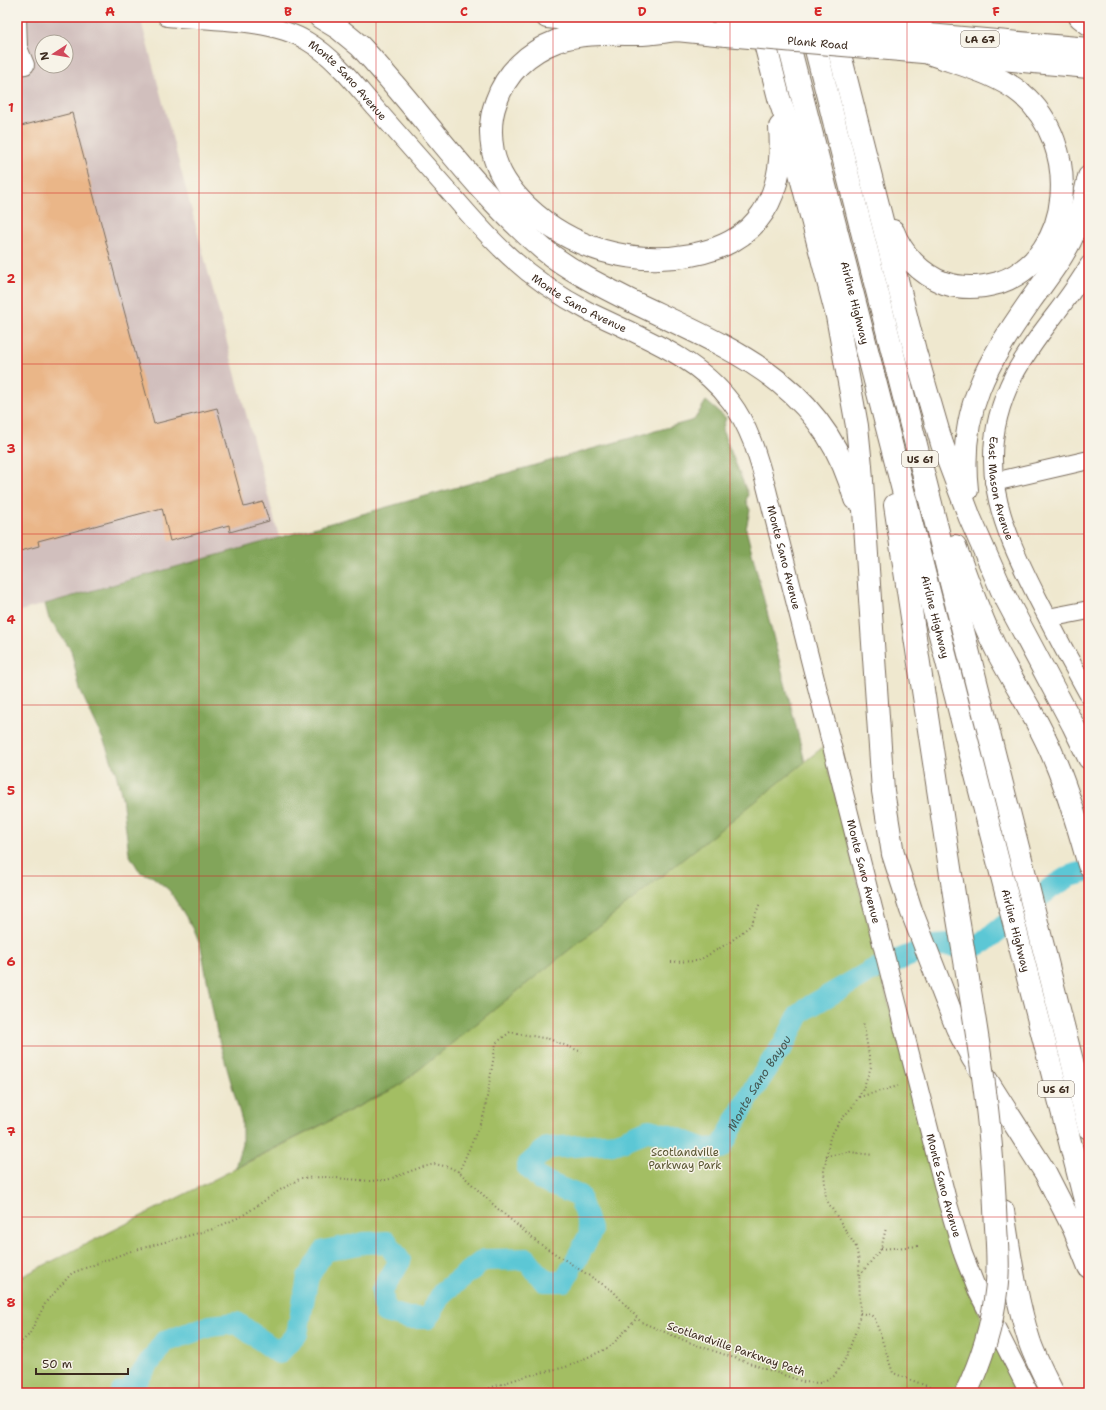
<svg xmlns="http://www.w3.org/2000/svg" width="1106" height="1410" viewBox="0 0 1106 1410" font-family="'Shantell Sans',sans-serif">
<rect width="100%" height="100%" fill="#f7f3e8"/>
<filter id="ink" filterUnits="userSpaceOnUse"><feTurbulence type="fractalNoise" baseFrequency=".025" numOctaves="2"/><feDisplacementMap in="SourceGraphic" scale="8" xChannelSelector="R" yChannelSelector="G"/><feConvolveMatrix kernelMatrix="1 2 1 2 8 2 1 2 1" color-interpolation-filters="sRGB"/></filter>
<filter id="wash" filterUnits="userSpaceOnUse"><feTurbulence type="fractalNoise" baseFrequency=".012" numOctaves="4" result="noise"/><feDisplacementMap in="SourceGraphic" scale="16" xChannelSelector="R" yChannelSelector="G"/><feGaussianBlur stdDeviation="0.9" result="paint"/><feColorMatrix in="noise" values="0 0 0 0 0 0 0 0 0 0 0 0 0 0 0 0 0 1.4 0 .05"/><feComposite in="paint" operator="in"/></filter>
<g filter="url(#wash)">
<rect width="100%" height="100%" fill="#efe8cf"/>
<path fill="#d1bfbd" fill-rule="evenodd" d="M17,17H140L279,537L17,612ZM42,42H66V66H42Z"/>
<path fill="#a3be64" stroke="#6f7441" d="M823,747L945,1225C963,1285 991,1338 1020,1393H17V1279L397,1087Z"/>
<path fill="#82a55a" stroke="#5e683c" d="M706,401L726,418L722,430L748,494L746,501L750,510L746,529L805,762L397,1087L235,1168L242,1143V1121L217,1033L201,947L193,928L169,890L153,877L140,872L129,854L122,797L116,773L106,746L80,690L71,650L49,619L45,604L694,420Z"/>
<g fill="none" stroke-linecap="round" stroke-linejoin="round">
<path stroke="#5cc7d5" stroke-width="13" d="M130,1390L134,1393"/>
<g stroke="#5cc7d5" stroke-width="22">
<path id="s1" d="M576,1260L591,1232L579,1196L541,1180L527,1166L547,1148L617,1143L649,1130L668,1135L705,1149L721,1148L748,1098L777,1053L783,1046L799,1015L807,1008L871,971L933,946L947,945L972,948L984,942L1052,887L1070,876L1089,871"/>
<path d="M121,1393L130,1390L164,1342L210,1326L237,1323L279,1353L297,1334L308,1277L324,1251L364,1243L387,1242L400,1261L382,1291L385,1312L408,1318H428L443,1292L484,1260L527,1259L544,1281H564L570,1271"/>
</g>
</g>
<g id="blocks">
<path fill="#eab688" d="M72,113L154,424L217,408L244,507L263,502L269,521L230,532L229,525L170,541L162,508L38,541L39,546L17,552V127Z"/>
</g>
</g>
<g filter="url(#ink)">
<use href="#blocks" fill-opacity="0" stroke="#7a6c5c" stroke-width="1"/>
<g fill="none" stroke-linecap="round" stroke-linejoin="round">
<defs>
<g id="minor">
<path id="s2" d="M167,17C209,21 271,19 307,41C336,58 356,86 378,111C403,139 427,167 452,195C470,216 488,237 509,256C533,278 559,296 588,311C638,336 696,355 731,402C749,426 757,454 765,482L948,1204L963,1254L978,1292L1029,1393"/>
<path d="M17,66L25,65L18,48L17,17"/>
<path id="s3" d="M1089,265C1068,303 1035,335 1014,375C972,458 999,522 1038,599C1054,631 1071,663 1089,695"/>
<path d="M994,482L1089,460"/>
<path d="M1048,618L1089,610"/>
</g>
<path id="major" d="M547,17L726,35
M872,30L1089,49
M878,48L1089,67"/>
<g id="highway">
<path d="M320,17L338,28L360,46C422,112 473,190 543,249C569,270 599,285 629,300C728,348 824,381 855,499"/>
<path d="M1080,17L1089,24"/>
<path d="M759,20L779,98L786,119L837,316L857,426L861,466L883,791L893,854L911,910L957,1028L972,1057L1045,1172L1074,1229L1089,1267"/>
<path id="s4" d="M783,22L1089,1216"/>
<path d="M810,26L1089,1128"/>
<path d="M833,27L915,351L942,444L970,518L1003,593L1073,725L1089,758"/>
<path d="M679,30C666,31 652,34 638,34C611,34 583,32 557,41C528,52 506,73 496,102C490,118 490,136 493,152C498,174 511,192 527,207C571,249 632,266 691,255C712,251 734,243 750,228C777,202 783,164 780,127"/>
<path d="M872,30L891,23L923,17"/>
<path d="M893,231C902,254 920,274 944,283C962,289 980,288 998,283C1077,257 1080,143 1022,94C996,73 962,65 931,54"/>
<path d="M967,490C958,410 987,363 1031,300C1043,283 1057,266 1067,247C1079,226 1083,201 1089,177"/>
<path d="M895,505L953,888"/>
<path d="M955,546C968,582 980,617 997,651C1016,688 1040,722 1055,761C1069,794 1079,830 1089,865"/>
<path d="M1003,1211C1010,1255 1016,1300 1030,1343C1036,1360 1045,1377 1053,1393"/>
</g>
</defs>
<use href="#minor" stroke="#7a6c5c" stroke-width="20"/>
<use href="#major" stroke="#7a6c5c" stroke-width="24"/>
<use href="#highway" stroke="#7a6c5c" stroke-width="24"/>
<path stroke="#7a6c5c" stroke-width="2" stroke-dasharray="1 3" stroke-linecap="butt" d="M671,962L698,961L730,942L751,925L760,903
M859,1097L898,1086
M826,1156L850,1152L873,1155
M459,1172L484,1115L496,1043L510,1032L549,1039L582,1052
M881,1249L919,1246
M860,1275L881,1249L886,1228
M860,1313L871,1315L875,1319L893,1373L945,1393
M17,1381L21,1342L29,1335L46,1302L72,1273L128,1252L213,1229L242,1216L280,1190L301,1178L325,1177L370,1181L387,1180L419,1168L435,1164L449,1167L459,1172L498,1209L537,1242L613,1291L641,1322L691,1343L804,1382L820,1383L834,1376L846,1358L858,1325L860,1313L859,1261L856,1247L826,1199L824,1171L830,1137L840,1121L854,1105L863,1089L871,1067L863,1021
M474,1393L523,1377L566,1367L606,1349L612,1345L636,1319"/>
<use href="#minor" stroke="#fff" stroke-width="18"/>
<use href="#major" stroke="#fff" stroke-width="22"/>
<use href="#highway" stroke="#fff" stroke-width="22"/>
<defs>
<g id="major-bridge">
<path d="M724,17L872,30"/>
<path id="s5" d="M726,35L878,48"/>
</g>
<path id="highway-bridge" d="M953,888C970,994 991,1100 995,1208C996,1236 1000,1265 996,1292C992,1328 981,1361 966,1393"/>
</defs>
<use href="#major-bridge" stroke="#7a6c5c" stroke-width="24" stroke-linecap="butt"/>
<use href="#highway-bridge" stroke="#7a6c5c" stroke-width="24" stroke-linecap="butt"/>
<use href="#major-bridge" stroke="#fff" stroke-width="22"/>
<use href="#highway-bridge" stroke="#fff" stroke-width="22"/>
</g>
</g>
<path fill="none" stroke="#d62828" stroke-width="1" stroke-opacity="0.55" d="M199,17V1393M376,17V1393M553,17V1393M730,17V1393M907,17V1393M17,193H1089M17,364H1089M17,534H1089M17,705H1089M17,876H1089M17,1046H1089M17,1217H1089"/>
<g text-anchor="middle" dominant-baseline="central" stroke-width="3" stroke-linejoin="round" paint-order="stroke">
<g fill="#f7f3e8" stroke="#73665b" stroke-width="1">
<rect x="961" y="31" width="38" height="16" rx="3"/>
<rect x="902" y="451" width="36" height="16" rx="3"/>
<rect x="1038" y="1081" width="36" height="16" rx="3"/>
</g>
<g font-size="10" font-weight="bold" fill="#3b2a1e">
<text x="980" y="39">LA 67</text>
<text x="920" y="459">US 61</text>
<text x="1056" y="1089">US 61</text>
</g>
<g font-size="11" fill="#3b2a1e" stroke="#f7f3e8">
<text stroke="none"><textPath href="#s5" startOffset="92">Plank Road</textPath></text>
<text stroke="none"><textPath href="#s2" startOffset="200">Monte Sano Avenue</textPath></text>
<text stroke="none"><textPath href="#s2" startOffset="524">Monte Sano Avenue</textPath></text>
<text stroke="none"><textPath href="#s4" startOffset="290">Airline Highway</textPath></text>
<text stroke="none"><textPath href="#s3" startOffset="251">East Mason Avenue</textPath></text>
<text stroke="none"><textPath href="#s2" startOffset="872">Monte Sano Avenue</textPath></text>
<text stroke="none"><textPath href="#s4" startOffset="614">Airline Highway</textPath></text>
<text stroke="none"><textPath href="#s2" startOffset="1196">Monte Sano Avenue</textPath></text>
<text stroke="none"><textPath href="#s4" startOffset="938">Airline Highway</textPath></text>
<text stroke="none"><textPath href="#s2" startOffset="1520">Monte Sano Avenue</textPath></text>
<text transform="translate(736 1349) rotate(19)">Scotlandville Parkway Path</text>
</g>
<g font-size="11" fill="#5a5633" stroke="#f7f3e8">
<text x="685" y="1152">Scotlandville<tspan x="685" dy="13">Parkway Park</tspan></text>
</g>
<g font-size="12" font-style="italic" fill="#455955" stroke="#f7f3e8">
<text stroke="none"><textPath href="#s1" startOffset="413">Monte Sano Bayou</textPath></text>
</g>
</g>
<rect width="1106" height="1410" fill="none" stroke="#f7f3e8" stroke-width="44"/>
<g transform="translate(54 54) rotate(258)"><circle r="19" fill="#f7f3e8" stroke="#aca397"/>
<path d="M0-3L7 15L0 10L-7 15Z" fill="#d1495b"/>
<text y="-6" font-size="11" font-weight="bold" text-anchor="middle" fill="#3b2a1e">N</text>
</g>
<path d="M36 1368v6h92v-6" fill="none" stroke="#3b2a1e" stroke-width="2"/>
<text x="42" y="1368" font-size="12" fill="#3b2a1e" stroke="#f7f3e8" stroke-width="3" paint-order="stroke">50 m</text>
<rect x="22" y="22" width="1062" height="1366" fill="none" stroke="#d62828" stroke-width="1.5"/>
<g font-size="13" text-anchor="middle" font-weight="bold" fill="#d62828">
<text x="110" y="16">A</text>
<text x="288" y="16">B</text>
<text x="464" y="16">C</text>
<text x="642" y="16">D</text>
<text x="818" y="16">E</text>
<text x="996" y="16">F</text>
<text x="11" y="112">1</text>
<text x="11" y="283">2</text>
<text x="11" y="453">3</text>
<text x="11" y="624">4</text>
<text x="11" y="795">5</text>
<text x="11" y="966">6</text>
<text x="11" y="1136">7</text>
<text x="11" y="1307">8</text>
</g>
</svg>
